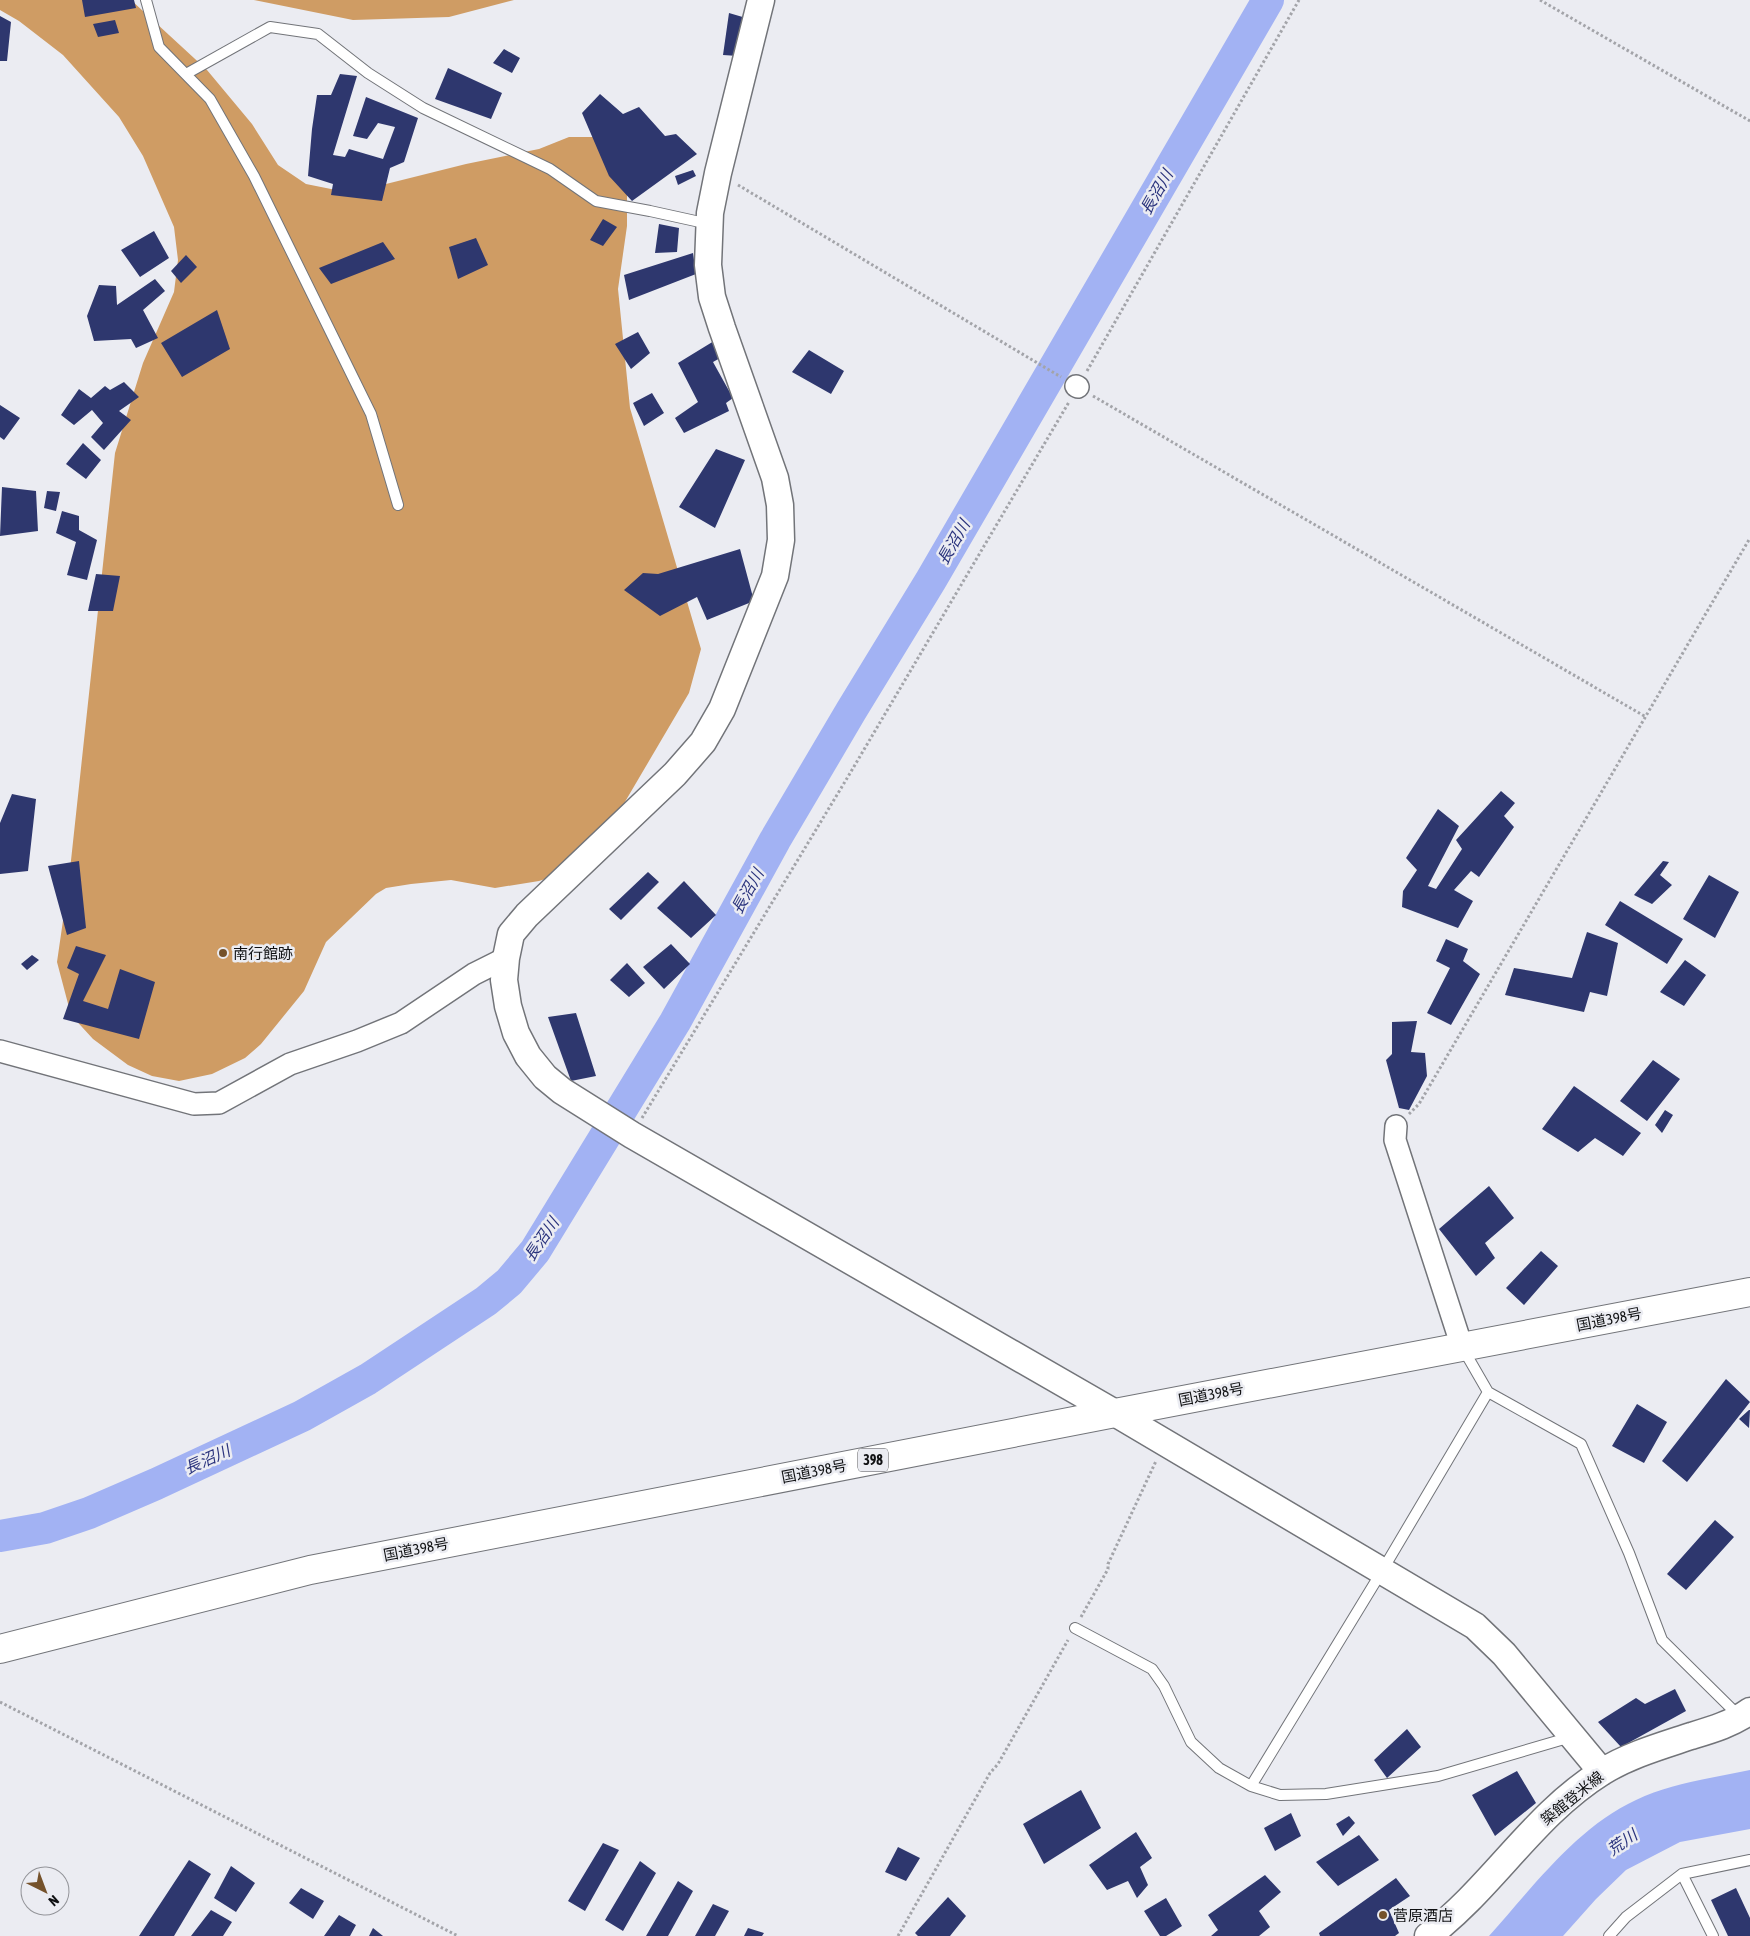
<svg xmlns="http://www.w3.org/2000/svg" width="1750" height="1936" viewBox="0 0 1750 1936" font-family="'Asap Condensed','Noto Sans JP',sans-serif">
<rect width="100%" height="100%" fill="#ebecf2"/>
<path fill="#cf9c64" d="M0,0H131L207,70L252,124L278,165L306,184L336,190L382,185L466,164L539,149L569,137H593L627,190V226L618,289L630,408L701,649L689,693L599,846L573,870L539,881L495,888L451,880L411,884L386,888L376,894L326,942L304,991L261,1044L245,1058L212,1074L179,1081L152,1076L128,1065L93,1039L71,1015L57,962L69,879L115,453L143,363L174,292L178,260L174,227L143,156L119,117L63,55L19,21L0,10Z
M254,0H514L449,17L353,20Z"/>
<path fill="#a2b2f3" d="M1750,1770V1829L1680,1842L1626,1870L1596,1899L1563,1936H1489C1532,1888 1577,1827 1636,1800C1672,1783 1712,1778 1750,1770Z"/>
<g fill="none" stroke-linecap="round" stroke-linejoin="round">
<path stroke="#a2b2f3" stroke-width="32" d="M0,1536L45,1528L89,1513L156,1484L302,1416L368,1379L486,1301L509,1282L535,1251L675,1022L775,840L851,711L931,580L1268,0"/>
</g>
<path fill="#2e376e" d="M82,0H134L136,8L85,17Z
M729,13L746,18L738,56L723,55Z
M0,16L11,22L7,61H0Z
M115,20L119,33L98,37L93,24Z
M504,49L520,58L512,73L493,63Z
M448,68L502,93L491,119L435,99Z
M340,74L357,76L333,155L345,157L349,149L383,159L395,127L378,123L367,139L353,136L366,97L418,118L404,162L390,168L382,201L331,195L333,184L308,176L312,129L317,95H331Z
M600,94L623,114L639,107L665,136L676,134L697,154L632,201L609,176L582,113Z
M693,170L696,176L678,185L675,176Z
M603,219L617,227L603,246L590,240Z
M659,224L679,228L677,252L655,253Z
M154,231L169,258L140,277L121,250Z
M476,238L488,265L458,279L449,247Z
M383,242L395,259L331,284L319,268Z
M693,253L696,274L629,300L624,275Z
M186,255L197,267L181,283L171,271Z
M155,279L165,291L143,310L158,338L136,348L131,339L94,341L87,316L99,285L116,286L117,305Z
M217,310L230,349L182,377L161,343Z
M638,332L650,353L631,369L615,344Z
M714,341L722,357L713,362L733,398L726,403L729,411L684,433L675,418L698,402L678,363Z
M809,350L844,371L831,394L792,372Z
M124,382L139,397L119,411L131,420L104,450L91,437L103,423L92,410L74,425L61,415L79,389L91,398L105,386L110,390Z
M652,393L664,413L644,426L633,403Z
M0,405L20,418L4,440L0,437Z
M83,443L101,460L86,479L66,464Z
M716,449L745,460L715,528L679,507Z
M2,487L36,491L38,531L0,536Z
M47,491L60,492L56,511L44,508Z
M62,511L79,516V530L97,540L87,580L67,575L76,542L56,533Z
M740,549L754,601L707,620L697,597L660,616L624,590L643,573L658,574Z
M96,574L120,576L113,611H88Z
M1501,791L1515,803L1504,816L1514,827L1479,877L1471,871L1454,890L1473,901L1458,928L1402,907L1403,891L1417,870L1406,858L1438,809L1459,826L1428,886L1436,889L1462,849L1456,840Z
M12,794L36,799L28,871L0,874V823Z
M79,861L86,928L67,935L48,866Z
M1663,861L1669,862L1660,875L1672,885L1652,904L1634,895Z
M648,872L659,882L621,920L609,909Z
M1709,875L1739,892L1715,938L1683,919Z
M684,881L716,915L691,938L657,908Z
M1620,901L1683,939L1667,964L1605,925Z
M1587,932L1618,943L1607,996L1590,992L1584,1012L1505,995L1514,968L1572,978Z
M1446,939L1468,949L1463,961L1480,974L1451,1025L1427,1013L1450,968L1436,961Z
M671,944L690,964L664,989L643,967Z
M76,946L106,955L83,1001L108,1009L120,969L155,982L139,1039L63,1019L79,974L67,968Z
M32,955L39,960L27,970L21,964Z
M1685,960L1706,975L1684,1006L1660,992Z
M627,963L645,983L629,997L610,980Z
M576,1013L596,1076L571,1081L548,1017Z
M1417,1021L1411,1052L1425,1053L1427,1076L1409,1110L1399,1108L1386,1060L1392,1054V1022Z
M1653,1060L1680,1079L1647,1121L1620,1101Z
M1574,1086L1641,1133L1623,1156L1595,1138L1578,1152L1542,1129Z
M1665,1110L1673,1115L1662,1133L1655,1125Z
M1489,1186L1514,1218L1485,1243L1495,1258L1476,1276L1439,1229Z
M1541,1251L1558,1266L1524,1305L1506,1288Z
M1726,1379L1750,1402L1687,1482L1662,1461Z
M1637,1404L1667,1422L1644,1463L1612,1446Z
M1749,1410H1750L1749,1428L1739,1419Z
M1715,1520L1734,1537L1686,1590L1667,1574Z
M1675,1689L1686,1711L1621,1747L1598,1722L1636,1698L1645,1704Z
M1407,1729L1421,1747L1387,1778L1374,1760Z
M1517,1771L1536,1803L1495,1836L1472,1795Z
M1081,1790L1101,1828L1044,1864L1023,1824Z
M1291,1813L1301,1836L1275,1851L1264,1828Z
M1349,1816L1355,1823L1343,1836L1336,1824Z
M1136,1832L1152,1858L1140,1867L1148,1885L1137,1898L1128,1881L1107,1890L1089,1865Z
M1359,1835L1379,1860L1338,1886L1316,1862Z
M603,1843L619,1850L585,1911L568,1901Z
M898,1847L920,1858L906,1881L885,1872Z
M189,1860L211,1874L174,1936H139Z
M640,1861L656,1873L623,1931L605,1920Z
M231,1866L255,1883L236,1912L214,1898Z
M1265,1875L1281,1892L1259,1911L1270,1927L1259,1936H1211L1218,1930L1208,1915Z
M1396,1878L1410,1896L1389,1910L1399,1933L1395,1936H1320L1319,1933Z
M678,1881L693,1891L668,1936H646Z
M301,1888L324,1901L313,1919L289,1903Z
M1736,1888L1750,1918V1936H1728L1711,1900Z
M948,1897L966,1916L950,1936H918L915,1933Z
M1166,1898L1182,1926L1166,1936H1160L1144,1911Z
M713,1904L729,1911L715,1936H695Z
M211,1910L232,1922L223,1936H191Z
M339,1915L356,1925L350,1936H324Z
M373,1928L383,1936H369Z
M748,1928L764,1933L762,1936H744Z"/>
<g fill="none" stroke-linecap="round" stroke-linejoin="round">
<defs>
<path id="service" d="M146,0L159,47L210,99L254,176L371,414L398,505
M186,74L270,27L318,34L368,73L423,108L550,169L596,201L650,211L709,224
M1462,1347L1488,1392L1581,1444L1629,1553L1662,1640L1740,1717
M1075,1628L1152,1669L1164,1686L1191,1742L1219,1768L1251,1786L1280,1795L1326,1794L1438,1776L1571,1737
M1251,1786L1382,1571L1488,1392
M1682,1874L1713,1936
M1609,1936L1626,1917L1682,1874L1750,1860"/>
<path id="minor" d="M1076,386L1078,387
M0,1051L194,1104L219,1103L290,1064L357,1041L401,1023L474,974L506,958
M1396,1126L1395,1140L1462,1347"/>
<path id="tertiary" d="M761,0L718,173L710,213L708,265L712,297L722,328L775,478L780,505L781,540L775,576L722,709L703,742L675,774L527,915L511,934L506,958L504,980L508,1006L516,1033L528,1056L545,1077L562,1091L632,1135L1115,1413L1475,1626L1504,1654L1602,1772
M1428,1936C1492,1888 1533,1815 1602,1772C1629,1755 1661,1746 1691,1736C1711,1730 1732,1724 1750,1711"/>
<path id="trunk" d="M0,1649L310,1570L1115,1413L1750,1292"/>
</defs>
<use href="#service" stroke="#727479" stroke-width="12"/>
<use href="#minor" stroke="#727479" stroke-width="24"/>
<use href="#tertiary" stroke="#727479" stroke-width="29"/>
<use href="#trunk" stroke="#727479" stroke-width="30"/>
<path stroke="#a3a4a9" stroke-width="3" stroke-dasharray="2.5 2.5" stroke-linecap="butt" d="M1540,0L1750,121
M738,185L1061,377
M1087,371L1299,0
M1093,396L1646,717
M1409,1114L1419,1104L1750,538
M642,1118L849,775L1069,402
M1081,1617L1108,1569V1564L1156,1461
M0,1702L458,1936
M898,1936L990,1773L998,1764L1068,1640"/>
<use href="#service" stroke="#fff" stroke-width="10"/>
<use href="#minor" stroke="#fff" stroke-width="21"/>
<use href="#tertiary" stroke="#fff" stroke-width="26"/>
<use href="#trunk" stroke="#fff" stroke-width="28"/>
</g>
<g fill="#75522b" stroke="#ebecf2" stroke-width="2">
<circle cx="223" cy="953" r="5"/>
<circle cx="1383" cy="1915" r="5"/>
</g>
<g text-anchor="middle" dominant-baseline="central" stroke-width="5" stroke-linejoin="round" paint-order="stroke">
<rect fill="#ebecf2" stroke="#525356" stroke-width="1" x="858" y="1448.5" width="30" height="23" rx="4"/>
<g font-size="14" font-weight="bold" fill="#101113">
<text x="873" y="1460">398</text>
</g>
<g font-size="15" fill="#101113" stroke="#ebecf2" text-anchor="start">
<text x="233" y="953">南行館跡</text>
<text x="1393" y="1915">菅原酒店</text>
</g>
<g font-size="15" fill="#101113" stroke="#ebecf2">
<text transform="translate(1609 1319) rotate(-11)">国道398号</text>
<text transform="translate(1211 1394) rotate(-11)">国道398号</text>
<text transform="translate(814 1471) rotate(-11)">国道398号</text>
<text transform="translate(416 1549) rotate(-11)">国道398号</text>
<text transform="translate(1572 1798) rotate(-39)">築館登米線</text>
</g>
<g font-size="16" font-style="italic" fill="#2a337d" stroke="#ebecf2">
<text transform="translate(1156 192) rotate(-60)">長沼川</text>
<text transform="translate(953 542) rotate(-60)">長沼川</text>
<text transform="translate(747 891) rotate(-61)">長沼川</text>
<text transform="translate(541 1239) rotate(-56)">長沼川</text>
<text transform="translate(207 1459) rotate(-24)">長沼川</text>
<text transform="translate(1622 1842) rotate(-35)">荒川</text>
</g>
</g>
<g transform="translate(45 1891) rotate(138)"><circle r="24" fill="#ebecf2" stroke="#939499"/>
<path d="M0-4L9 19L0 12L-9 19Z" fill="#75522b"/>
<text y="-8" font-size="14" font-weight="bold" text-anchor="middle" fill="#101113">N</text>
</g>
</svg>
